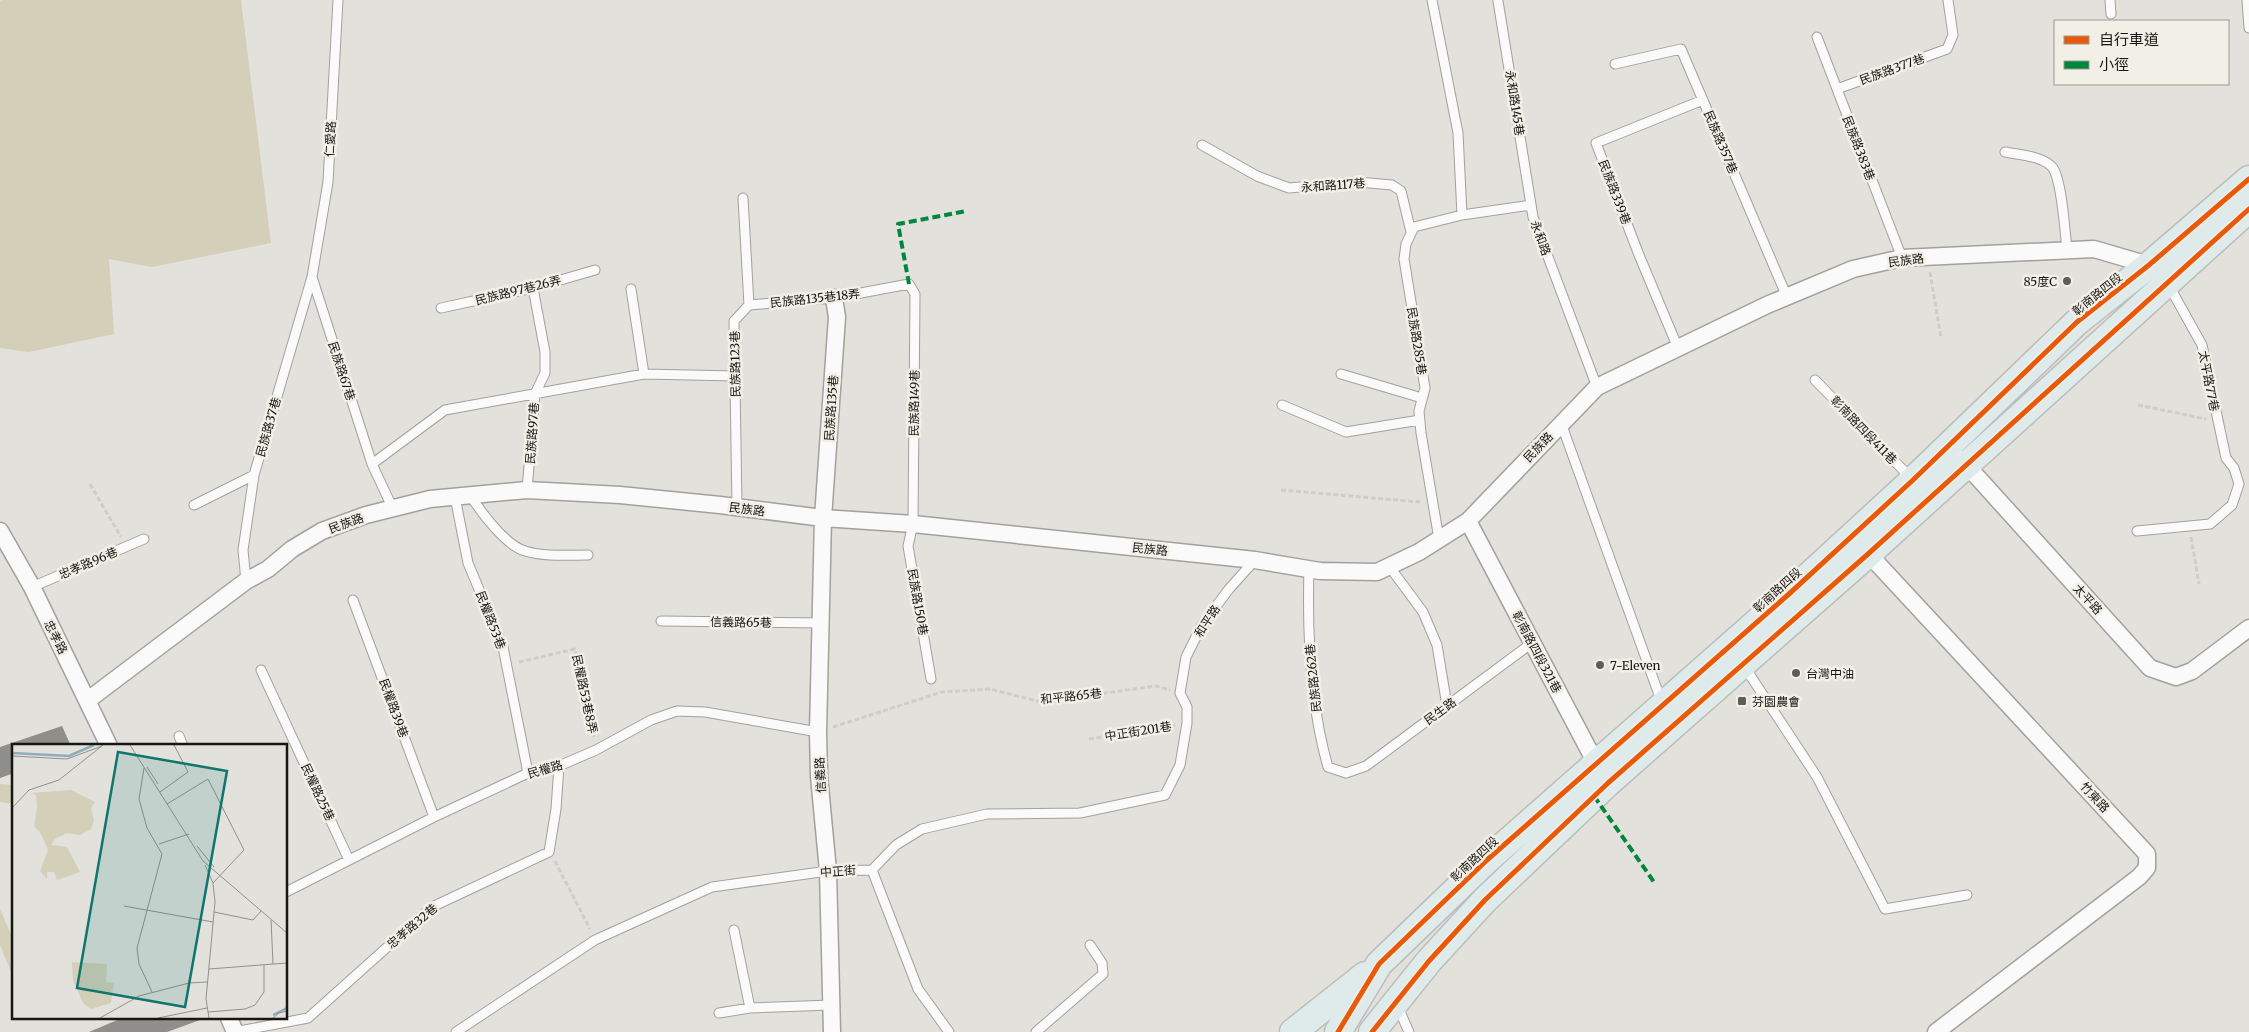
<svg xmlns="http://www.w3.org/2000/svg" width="2249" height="1032" viewBox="0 0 2249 1032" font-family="Merriweather,'Noto Sans TC',serif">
<rect width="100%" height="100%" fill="#e2e1dc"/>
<path fill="#d4cfb9" d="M3,0H241L271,243L152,267L109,259L114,334L29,352L0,348V2Z
M0,784L14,785V804L0,802Z
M0,909L14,942V979L0,945Z"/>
<path fill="#908e8b" d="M62,726L71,746H14V773L0,778V747Z
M122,1018H200V1020L167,1032H89Z"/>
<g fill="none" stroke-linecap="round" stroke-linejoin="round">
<defs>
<path id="lane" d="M1432,0L1458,133L1462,215
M2110,0L2111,14
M2247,0L2249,28
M1498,1L1533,217L1597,387
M1817,37L1902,258
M1615,64L1681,49L1787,297
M1837,89L1947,49L1953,35L1948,0
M1202,145L1257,176L1289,188L1358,182L1392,185L1401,191L1411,232
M2005,152C2019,155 2044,156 2053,168C2062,182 2065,232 2067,250
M312,277L372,464L393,509
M631,289L644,374
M749,305L834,298L909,284L915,294L913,524L908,546L931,679
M441,308L533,288L595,270
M1678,348L1639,255L1596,143L1703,100
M1341,374L1422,398
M1815,380L1911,478
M1282,405L1346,432L1420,420
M1561,423L1662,703
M372,464L445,410L644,374L735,376
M527,490L535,394L545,373V352L533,288
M470,495C481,512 505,545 525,551C544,557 568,555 588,555
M455,497L468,563L503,647L528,773
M194,505L254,475
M737,507L734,321L749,305L743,198
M2137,531L2210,524L2232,505L2239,484L2234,468L2226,458L2202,345L2168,284
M1439,539L1421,433L1419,411L1425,388L1404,259L1406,244L1414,227L1462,215L1531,205
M1389,566L1423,612L1437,645L1447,706
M1309,569C1307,635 1310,704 1328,767L1346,773L1366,766L1532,643
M246,581L243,550L254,475L312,277L328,182L338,0
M32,587L144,539
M353,600L434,817
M661,621L821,623
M1744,666L1817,777L1885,909L1967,895
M261,670L349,860
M179,736L183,746
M872,870L918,989L949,1032
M286,892L434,817L528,773L559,766L596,750L651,720L677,711L705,712L818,732
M734,930L750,1008
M1397,1005L1409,1032
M719,1013L750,1008L831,1005
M234,1032L308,1018L432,907L549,852L556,809L559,766
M456,1032L595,940L712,887L828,871L872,870L896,845L922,829L987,814L1080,813L1165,795L1180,765L1187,723V707L1180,693L1186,657L1202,625L1229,589L1255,560
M1036,1032L1103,974L1102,963L1090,945"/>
<path id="street" d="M1961,459L2150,668L2176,677L2192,671L2249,628
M1468,521L1600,771
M0,531L32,587L109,746
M1863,548L2147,854V868L2139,877L1936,1032
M88,700L246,581L268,569L292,549L322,531L366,515L430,499L527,490L620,495L720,505L823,518L913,524L1255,560L1320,571L1377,572L1419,552L1468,521L1597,387L1767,305L1853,269L1902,258L2094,249L2149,265L2152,268
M229,1018L235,1032
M832,1032L828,871L819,776L818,732L823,518L837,317L834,298"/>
<path id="primary" d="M1293,1032L1365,975
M1338,1032L1379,964L1487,860L1789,594L1913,480L2077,322L2149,265L2249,179
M1372,1032L1429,961L1485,900L1608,783L1868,554L2249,209"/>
</defs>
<use href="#lane" stroke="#a2a19d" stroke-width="11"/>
<use href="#street" stroke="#a2a19d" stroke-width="19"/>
<use href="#primary" stroke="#bdbdba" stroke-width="29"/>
<path stroke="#cecdcc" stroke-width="3" stroke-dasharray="5 2.5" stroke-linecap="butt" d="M1930,272L1941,338
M2138,405L2206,419
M90,484L121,537
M1281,490L1420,502
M2191,537L2199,584
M519,662L575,649L594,737
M833,727L942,692L990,689L1041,702L1156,686L1170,690
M1089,739L1175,725
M555,861L590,929"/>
<use href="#lane" stroke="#fbfafa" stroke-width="9"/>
<use href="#street" stroke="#fbfafa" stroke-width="16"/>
<use href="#primary" stroke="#dfeaeb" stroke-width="26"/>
<path stroke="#00873e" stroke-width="4" stroke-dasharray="8 4" stroke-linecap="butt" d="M909,284L898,224L966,211
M1594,796L1654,882"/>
<defs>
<path id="cycleway" d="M1338,1032L1379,964L1487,860L1789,594L1913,480L2077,322L2149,265L2249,179
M1372,1032L1429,961L1485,900L1608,783L1868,554L2249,209"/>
</defs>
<use href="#cycleway" stroke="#f2f0e6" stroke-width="8"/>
<use href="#cycleway" stroke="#e8590c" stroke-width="5"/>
</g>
<g fill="#5e5d59" stroke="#f2f0e6" stroke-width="2">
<circle cx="2067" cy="281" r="5"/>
<circle cx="1600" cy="665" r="5"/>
<circle cx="1796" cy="673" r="5"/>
<rect x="1737" y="696" width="10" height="10" rx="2.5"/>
</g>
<g text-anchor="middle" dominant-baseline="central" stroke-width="5" stroke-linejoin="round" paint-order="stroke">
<g font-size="12" fill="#171613" stroke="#f2f0e6">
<text transform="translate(1892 69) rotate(-20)">民族路377巷</text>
<text transform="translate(1515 103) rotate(81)">永和路145巷</text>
<text transform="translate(330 139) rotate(-87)">仁愛路</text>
<text transform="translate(1721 142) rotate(67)">民族路357巷</text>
<text transform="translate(1859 148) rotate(69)">民族路383巷</text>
<text transform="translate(1333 185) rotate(-4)">永和路117巷</text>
<text transform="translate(1615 192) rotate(69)">民族路339巷</text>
<text transform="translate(1541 238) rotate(70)">永和路</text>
<text transform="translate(1906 260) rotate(-7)">民族路</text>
<text transform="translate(518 290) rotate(-14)">民族路97巷26弄</text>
<text transform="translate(2097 294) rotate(-39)">彰南路四段</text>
<text transform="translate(815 298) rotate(-6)">民族路135巷18弄</text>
<text transform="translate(1417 341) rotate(81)">民族路285巷</text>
<text transform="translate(735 364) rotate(-91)">民族路123巷</text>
<text transform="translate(342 371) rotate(72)">民族路67巷</text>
<text transform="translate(2209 381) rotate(79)">太平路77巷</text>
<text transform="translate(914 403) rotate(-89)">民族路149巷</text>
<text transform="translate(831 408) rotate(-86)">民族路135巷</text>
<text transform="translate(268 427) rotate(-74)">民族路37巷</text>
<text transform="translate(1864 430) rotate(46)">彰南路四段411巷</text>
<text transform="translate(532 433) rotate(-86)">民族路97巷</text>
<text transform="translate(1538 447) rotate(-46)">民族路</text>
<text transform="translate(747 509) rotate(7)">民族路</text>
<text transform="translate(346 523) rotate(-20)">民族路</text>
<text transform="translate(1150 549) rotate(6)">民族路</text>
<text transform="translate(88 563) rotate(-23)">忠孝路96巷</text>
<text transform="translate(1777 590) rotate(-42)">彰南路四段</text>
<text transform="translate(2088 599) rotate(48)">太平路</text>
<text transform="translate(918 602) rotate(80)">民族路150巷</text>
<text transform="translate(491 620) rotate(69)">民權路53巷</text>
<text transform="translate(1207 621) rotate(-57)">和平路</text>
<text transform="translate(741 622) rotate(1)">信義路65巷</text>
<text transform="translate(56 637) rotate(63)">忠孝路</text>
<text transform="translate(1537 652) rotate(62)">彰南路四段321巷</text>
<text transform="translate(1313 678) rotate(-96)">民族路262巷</text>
<text transform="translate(585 694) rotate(78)">民權路53巷8弄</text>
<text transform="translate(1071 696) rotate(-6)">和平路65巷</text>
<text transform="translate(394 708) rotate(70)">民權路39巷</text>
<text transform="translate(1440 711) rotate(-36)">民生路</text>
<text transform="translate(1138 731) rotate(-9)">中正街201巷</text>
<text transform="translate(545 769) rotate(-16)">民權路</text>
<text transform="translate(820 775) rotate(-93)">信義路</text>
<text transform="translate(318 792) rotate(65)">民權路25巷</text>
<text transform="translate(2095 797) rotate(47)">竹東路</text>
<text transform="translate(1474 859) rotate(-43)">彰南路四段</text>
<text transform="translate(838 871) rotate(-4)">中正街</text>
<text transform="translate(412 926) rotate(-40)">忠孝路32巷</text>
</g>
<g font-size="12" fill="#171613" stroke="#f2f0e6" text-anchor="start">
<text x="2057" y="281" text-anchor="end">85度C</text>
<text x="1610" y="665">7-Eleven</text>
<text x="1806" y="673">台灣中油</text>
<text x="1752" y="701">芬園農會</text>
</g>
</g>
<g transform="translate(12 744)">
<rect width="275" height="275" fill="#e2e1dc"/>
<path d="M59,46L83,58L79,64L82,77L79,85L68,91L55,89L43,95L39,101L55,103L68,128L45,136L42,128H35V135L28,127L36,106L29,90L22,82L25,63L24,51L19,49ZM60,218L95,220L94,238L102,239L99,259L79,265L71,259L61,236Z" fill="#d4cfb9"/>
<path fill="none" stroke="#8dadb8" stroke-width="2.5" d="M0,9L57,12L82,1M261,271L275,264"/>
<path fill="none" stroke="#91908c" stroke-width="1" d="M118,1L191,117L275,189M0,12L55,15L90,2M135,23L146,40M132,24L127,55L135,84L150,110L125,204L127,220L140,248M148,48L176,28L162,1M155,60L196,35L232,106L201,139L203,158L194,255L197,274M0,64L17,46L47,36L91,1M147,100L177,90M185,102L202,123M193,121L201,139M112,162L201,178M202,168L241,176L249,167M259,176L261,220M197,225L275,219M196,268L233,265L243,261L252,248V221M88,274L127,252L177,239L195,238M146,274L195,264M261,274L267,269L275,267"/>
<path fill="#0f766e" fill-opacity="0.15" stroke="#0f766e" stroke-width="2.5" d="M106,8L215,27L173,263L65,244Z"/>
<rect width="275" height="275" fill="none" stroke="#171613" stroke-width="2.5"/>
</g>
<rect x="2054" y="20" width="175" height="65" fill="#f2f0e6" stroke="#9a9992"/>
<rect x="2064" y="36" width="25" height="8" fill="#e8590c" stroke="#9a9992"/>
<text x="2099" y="45" font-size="15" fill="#171613">自行車道</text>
<rect x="2064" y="61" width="25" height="8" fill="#00873e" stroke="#9a9992"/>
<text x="2099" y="70" font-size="15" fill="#171613">小徑</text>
</svg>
